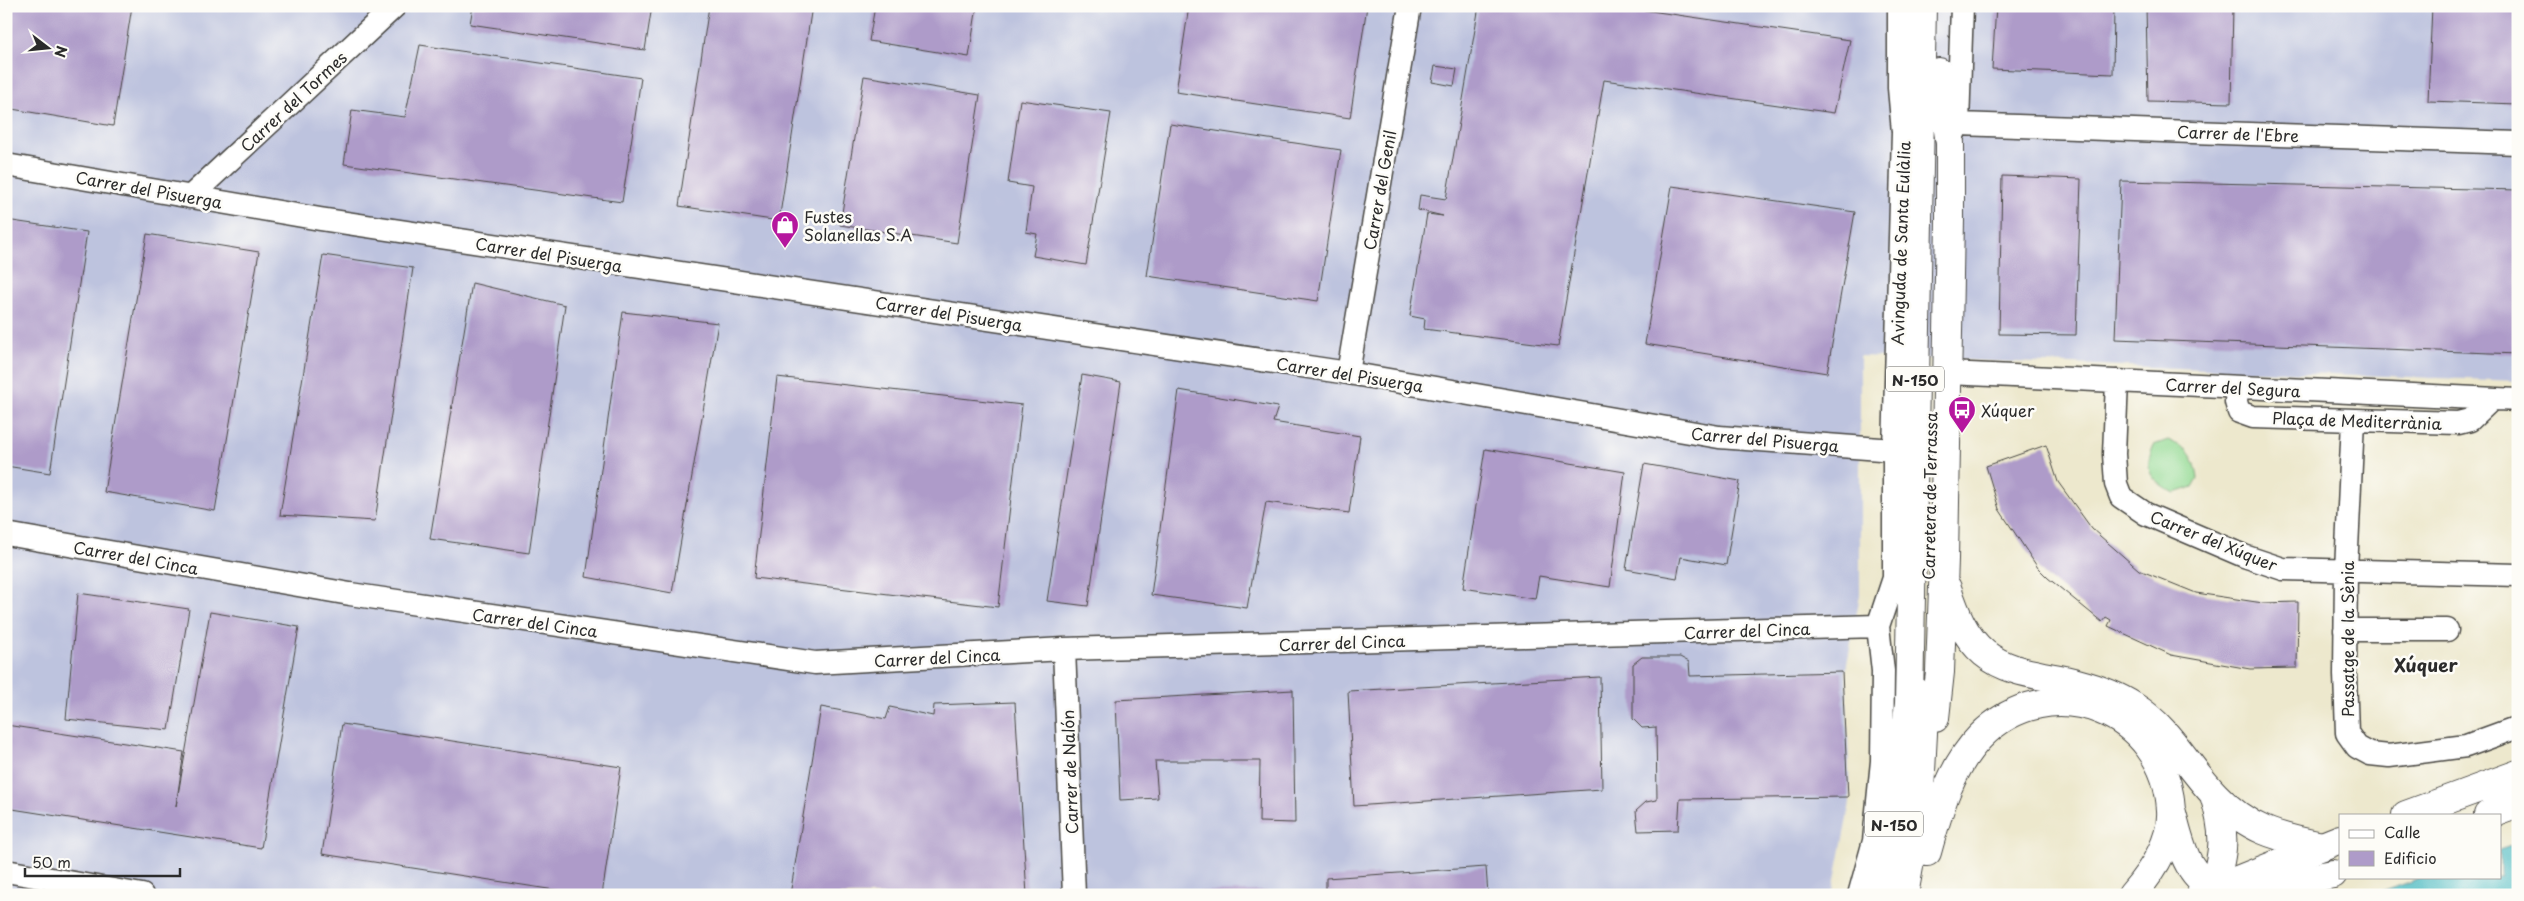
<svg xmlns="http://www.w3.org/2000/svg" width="2524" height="901" viewBox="0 0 2524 901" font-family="'Playpen Sans',sans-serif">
<rect width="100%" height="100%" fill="#fdfcf7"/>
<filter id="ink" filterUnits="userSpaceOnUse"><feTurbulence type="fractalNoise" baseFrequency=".02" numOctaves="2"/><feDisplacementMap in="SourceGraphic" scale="10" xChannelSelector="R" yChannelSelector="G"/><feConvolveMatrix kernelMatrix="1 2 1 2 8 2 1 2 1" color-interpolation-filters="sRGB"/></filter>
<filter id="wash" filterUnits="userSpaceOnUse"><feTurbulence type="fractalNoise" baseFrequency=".0096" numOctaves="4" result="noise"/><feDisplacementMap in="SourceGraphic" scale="20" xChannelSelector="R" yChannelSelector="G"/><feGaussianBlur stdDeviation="1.12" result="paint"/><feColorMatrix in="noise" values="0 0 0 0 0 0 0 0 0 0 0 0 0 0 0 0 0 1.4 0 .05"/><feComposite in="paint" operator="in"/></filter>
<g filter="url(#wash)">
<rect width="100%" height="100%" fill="#ede8cd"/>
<path fill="#bdc3de" d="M6,6H2518V381L1860,356V595L1846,669L1850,803L1832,895H6Z"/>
<path fill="#94da94" stroke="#608260" d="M2168,440C2190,450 2194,455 2198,478L2193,487L2175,493C2152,481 2142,472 2154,445Z"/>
<path fill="#4dbbc3" stroke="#3c7377" d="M2518,844V895H2374L2423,877H2500V850Z"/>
<g id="blocks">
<path fill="#ae9bc9" d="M6,6H132L113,126L6,108Z
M473,6H652L645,50L470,24Z
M709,6H812L779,221L679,206Z
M875,6H977L969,57L869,41Z
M1189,6H1367L1350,118L1176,92Z
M1479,6H1616L1850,40L1834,113L1604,80L1558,346L1424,329L1425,319L1410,316L1427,214L1443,216L1418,210L1420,195L1446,199Z
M1996,6H2114L2113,74L1992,69Z
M2146,6H2233L2231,103L2148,101Z
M2432,6H2518V104L2428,101Z
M420,45L641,78L622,202L344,164L352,110L405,117Z
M1435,66L1457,69L1454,86L1432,82Z
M864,76L980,95L957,243L840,225Z
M1020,100L1111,113L1086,265L1033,256L1037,234L1026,232L1032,187L1008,183Z
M1170,124L1341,150L1318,301L1147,276Z
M2002,176L2081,179L2076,335L1999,334Z
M2121,181L2518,190V354L2115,339Z
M1672,186L1855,212L1827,373L1645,344Z
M6,220L87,232L50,473L6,466Z
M147,234L259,252L215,511L104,492Z
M323,255L413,268L375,521L280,515Z
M472,283L565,305L529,553L430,539Z
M623,312L718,323L672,593L586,577Z
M1082,375L1121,382L1088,606L1047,601Z
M777,377L1022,405L998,607L754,578Z
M1179,390L1278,407L1273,422L1360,436L1349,513L1266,502L1247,608L1151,595Z
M2046,445L2058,482L2092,529L2139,570L2196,593L2263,603L2298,602L2297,668L2250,669L2171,655L2108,626L2111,620L2106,617L2102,622L2048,578L2038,568L1999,509L1986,466Z
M1485,449L1625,472L1610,587L1539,576L1535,599L1463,588Z
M1644,464L1740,481L1726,565L1681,557L1677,578L1626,569Z
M78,593L189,609L169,730L66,719Z
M210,612L299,627L261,848L6,808V725L184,752L176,806Z
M1642,657H1680L1689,662L1690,676L1842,672L1848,797L1680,799L1678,830L1638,831L1636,811L1646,802L1657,800L1656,727L1642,728L1633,719V664Z
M1600,677L1602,789L1354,806L1348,691Z
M1293,690L1295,823L1259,822L1260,761H1155L1158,798L1120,800L1116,700Z
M1015,702L1027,895H790L821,707L886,719L890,707L933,716L934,705Z
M342,724L621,767L602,895H587L322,854Z
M1486,867L1488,895H1326V878Z
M1279,891V895H1131V892Z"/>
</g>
</g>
<g filter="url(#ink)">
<use href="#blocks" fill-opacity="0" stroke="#484743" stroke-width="1"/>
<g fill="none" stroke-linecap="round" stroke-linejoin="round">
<defs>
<path id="minor" d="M1958,124L2518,143
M1952,138L1958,124L1962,6
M6,165L320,219L1348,373L1719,437L1894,450
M190,197L395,6
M1348,373L1410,6
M1948,373L2518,400
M2117,381L2114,454L2116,484L2121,497L2146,514L2244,556L2283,569L2518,575
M2237,387L2236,402L2239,412L2253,417L2458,423L2470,420L2492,399
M2353,421L2346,570L2345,674L2347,733L2357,747L2370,754L2389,756L2466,746L2518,727
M6,534L350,594L815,663L1064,649L1878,626
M2345,630H2447
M1064,649L1074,895
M6,871L142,895
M1859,895L1874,841L1882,761L1883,671L1878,626L1894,578V450L1903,132L1899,88V6"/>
<path id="secondary" d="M2406,815L2518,774
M2488,815L2518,804
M2200,895L2340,839"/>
<path id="primary" d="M1947,588C1955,612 1964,636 1984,653C2009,674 2046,675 2077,683C2096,688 2116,695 2133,706C2169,728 2186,765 2215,795C2248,830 2277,837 2322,846
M1935,718L1940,672L1944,559L1950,219V143L1939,72
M2172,813C2182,850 2186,876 2223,895
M1927,852C1938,812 1950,768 1980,737C2050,665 2166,712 2171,810C2173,841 2151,873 2132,895
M1882,895L1893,836L1909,704L1922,6
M1904,895L1919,810L1925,695
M2211,895C2224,854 2227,836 2214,795
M2250,895L2273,886L2333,874"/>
</defs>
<use href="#minor" stroke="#484743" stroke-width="25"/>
<use href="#secondary" stroke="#484743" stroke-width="30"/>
<use href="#primary" stroke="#484743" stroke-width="30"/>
<use href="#minor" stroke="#fff" stroke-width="22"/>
<use href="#secondary" stroke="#fff" stroke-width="28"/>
<use href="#primary" stroke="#fff" stroke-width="28"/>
</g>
</g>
<defs>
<symbol id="shop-pin" viewBox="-11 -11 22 30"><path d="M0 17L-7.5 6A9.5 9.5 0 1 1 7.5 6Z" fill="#b5179e" stroke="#fdfcf7"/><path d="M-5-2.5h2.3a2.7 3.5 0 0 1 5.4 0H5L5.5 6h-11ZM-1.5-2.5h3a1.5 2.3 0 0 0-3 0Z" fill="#fff"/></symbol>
<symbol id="bus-pin" viewBox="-11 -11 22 30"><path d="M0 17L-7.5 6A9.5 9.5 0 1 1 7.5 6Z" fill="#b5179e" stroke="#fdfcf7"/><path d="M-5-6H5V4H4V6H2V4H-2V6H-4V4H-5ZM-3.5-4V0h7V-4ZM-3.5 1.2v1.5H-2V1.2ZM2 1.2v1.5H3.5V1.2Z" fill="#fff"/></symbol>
</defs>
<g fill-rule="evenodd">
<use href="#shop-pin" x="769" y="209" width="32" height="43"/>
<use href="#bus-pin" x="1946" y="394" width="32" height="43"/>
</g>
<g text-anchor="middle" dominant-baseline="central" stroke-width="5" stroke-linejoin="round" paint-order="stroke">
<g fill="#fdfcf7" stroke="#6a6a68" stroke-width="1">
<rect x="1886" y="366.5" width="58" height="25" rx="4"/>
<rect x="1865" y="811.5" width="58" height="25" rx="4"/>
</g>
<g font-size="15" font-weight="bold" fill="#2b2b2b">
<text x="1915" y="379">N-150</text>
<text x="1894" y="824">N-150</text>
</g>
<g font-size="16" fill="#2b2b2b" stroke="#fdfcf7">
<text transform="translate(293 101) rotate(-43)">Carrer del Tormes</text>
<text transform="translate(2238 133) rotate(2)">Carrer de l'Ebre</text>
<text transform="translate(149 189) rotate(10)">Carrer del Pisuerga</text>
<text transform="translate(1379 190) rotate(-80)">Carrer del Genil</text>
<text transform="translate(1900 243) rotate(-88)">Avinguda de Santa Eulàlia</text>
<text transform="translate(549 254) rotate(9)">Carrer del Pisuerga</text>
<text transform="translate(949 313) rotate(9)">Carrer del Pisuerga</text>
<text transform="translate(1350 374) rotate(9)">Carrer del Pisuerga</text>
<text transform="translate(2233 387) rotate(3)">Carrer del Segura</text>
<text transform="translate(2357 420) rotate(2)">Plaça de Mediterrània</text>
<text transform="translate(1765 439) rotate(5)">Carrer del Pisuerga</text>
<text transform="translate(1929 496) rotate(-89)">Carretera de Terrassa</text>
<text transform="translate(2214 540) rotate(22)">Carrer del Xúquer</text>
<text transform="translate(136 557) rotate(10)">Carrer del Cinca</text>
<text transform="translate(535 622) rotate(8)">Carrer del Cinca</text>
<text transform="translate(1747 630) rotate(-2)">Carrer del Cinca</text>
<text transform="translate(2347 639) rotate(-90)">Passatge de la Sènia</text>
<text transform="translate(1342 642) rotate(-2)">Carrer del Cinca</text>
<text transform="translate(937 657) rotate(-3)">Carrer del Cinca</text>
<text transform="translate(1069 772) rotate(-92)">Carrer de Nalón</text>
</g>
<g font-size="16" fill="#2b2b2b" stroke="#fdfcf7" text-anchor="start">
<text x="804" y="216">Fustes<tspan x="804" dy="18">Solanellas S.A</tspan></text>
<text x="1981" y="410">Xúquer</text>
</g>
<g font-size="18" font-weight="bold" fill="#2b2b2b" stroke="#fdfcf7">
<text x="2426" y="664">Xúquer</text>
</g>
</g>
<rect width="2524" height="901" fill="none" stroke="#fdfcf7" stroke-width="25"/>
<rect x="2339" y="814" width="162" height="65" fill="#fdfcf7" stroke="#a9a8a5"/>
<rect x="2349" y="830" width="25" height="8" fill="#ffffff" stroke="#a9a8a5"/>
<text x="2384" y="838" font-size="15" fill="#2b2b2b">Calle</text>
<rect x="2349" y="851" width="25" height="15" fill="#ae9bc9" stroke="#a9a8a5"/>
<text x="2384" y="864" font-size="15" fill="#2b2b2b">Edificio</text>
<g transform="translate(48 48) rotate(106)" stroke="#fdfcf7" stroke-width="4" paint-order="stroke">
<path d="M0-4L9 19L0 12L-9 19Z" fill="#2b2b2b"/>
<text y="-8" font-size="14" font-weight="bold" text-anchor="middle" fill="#2b2b2b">N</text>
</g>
<path d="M25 868v8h155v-8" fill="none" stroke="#2b2b2b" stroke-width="2.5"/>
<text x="32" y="868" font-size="15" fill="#2b2b2b" stroke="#fdfcf7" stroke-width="4" paint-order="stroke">50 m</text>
</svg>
